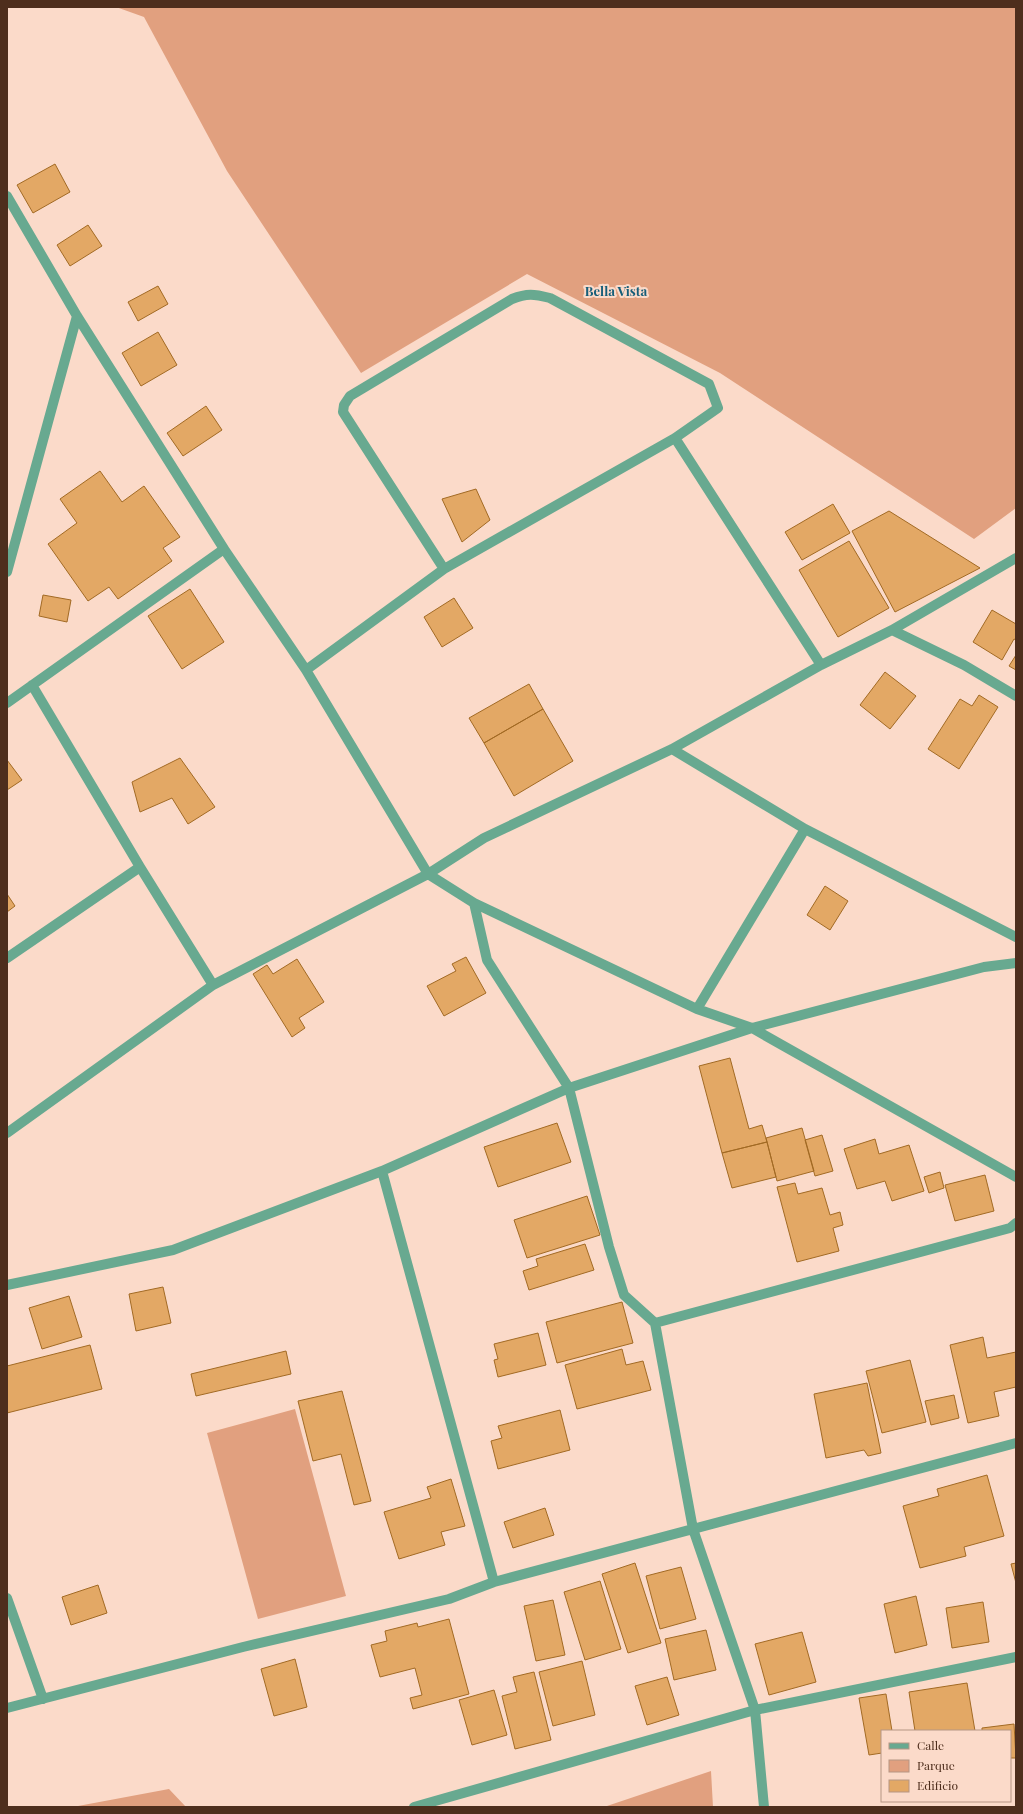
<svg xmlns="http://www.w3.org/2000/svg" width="1023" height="1814" viewBox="0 0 1023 1814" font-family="'Playfair Display',serif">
<rect width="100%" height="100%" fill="#fbdac9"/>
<path fill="#e1a07f" d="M116,7H1016V508L974,539L720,373L527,274L361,373L227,171L144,17Z
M295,1409L346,1596L258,1619L207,1433Z
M711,1771L713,1807H604Z
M169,1789L186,1807H22L78,1806Z"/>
<path fill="#e3a865" stroke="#a26a24" d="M55,164L70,192L33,213L17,185Z
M88,225L102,246L70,266L57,245Z
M158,286L168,304L138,321L128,302Z
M158,332L177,365L141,386L122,353Z
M206,406L222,430L183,456L167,433Z
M100,471L122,502L144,486L180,537L163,548L172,561L118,599L109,587L88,601L48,544L77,523L60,499Z
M476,489L490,520L462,542L442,499Z
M833,504L850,533L802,560L785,532Z
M889,511L980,568L895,612L852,531Z
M849,541L889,608L838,637L799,570Z
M190,589L224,642L182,669L148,616Z
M43,595L71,600L67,622L39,616Z
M454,598L473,628L442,647L424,617Z
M992,610L1016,624V640L1014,639L1002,660L973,642Z
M1016,655V670L1009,666Z
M885,672L916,696L890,729L860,705Z
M529,684L543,709L484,743L469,718Z
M979,695L998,707L959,769L928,749L960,699L972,706Z
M543,709L573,761L514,796L484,743Z
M180,758L215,807L188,824L172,798L140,812L132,782Z
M7,760L22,780L7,790Z
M825,886L848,901L830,930L807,915Z
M7,894L15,906L7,912Z
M466,957L486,993L444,1016L427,986L456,971L452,964Z
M297,959L324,1002L299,1018L305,1028L292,1037L253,974L267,965L273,974Z
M730,1058L749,1129L762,1125L767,1142L722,1153L699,1066Z
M557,1123L571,1162L498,1187L484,1147Z
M802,1128L814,1171L777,1181L766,1138Z
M822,1135L833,1171L815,1176L805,1140Z
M875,1139L879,1154L909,1145L924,1191L892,1201L885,1181L857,1189L844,1149Z
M767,1142L776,1177L732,1188L722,1153Z
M940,1172L944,1188L929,1193L924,1177Z
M985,1175L994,1211L955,1221L945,1185Z
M795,1183L798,1194L822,1188L830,1215L840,1212L843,1225L833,1228L839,1251L797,1262L777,1187Z
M587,1196L600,1235L527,1258L514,1220Z
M585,1244L594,1270L529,1290L523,1271L538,1266L536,1259Z
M163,1287L171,1323L136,1331L129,1294Z
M69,1296L82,1337L42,1349L29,1308Z
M622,1302L633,1343L557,1363L546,1322Z
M538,1333L546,1365L498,1377L494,1360L498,1359L494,1344Z
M983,1337L987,1358L1016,1352V1387L994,1392L999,1416L968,1423L950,1345Z
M90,1345L102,1389L7,1413V1366Z
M622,1349L626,1365L643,1361L651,1390L577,1409L565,1365Z
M286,1351L291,1374L196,1396L191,1374Z
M910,1360L926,1422L882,1433L866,1371Z
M867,1383L881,1453L868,1456L864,1450L826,1458L814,1394Z
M342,1391L371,1501L354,1505L341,1454L313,1461L298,1401Z
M954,1395L959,1418L931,1425L925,1401Z
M560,1410L570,1450L498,1469L491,1441L502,1438L498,1426Z
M987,1475L1004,1536L964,1547L966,1556L920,1568L903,1506L939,1496L937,1489Z
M451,1479L465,1526L441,1532L445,1545L399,1559L384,1512L431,1498L427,1487Z
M545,1508L554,1535L513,1548L504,1522Z
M635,1563L661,1643L628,1653L602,1574Z
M1016,1563V1583L1011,1564Z
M681,1567L696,1619L660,1629L646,1576Z
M600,1581L621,1649L585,1660L564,1592Z
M98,1585L107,1613L71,1625L62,1597Z
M916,1596L927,1645L895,1653L884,1604Z
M553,1600L565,1655L536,1661L524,1606Z
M983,1602L989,1642L952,1648L946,1608Z
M449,1619L469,1694L413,1709L410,1698L422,1695L415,1668L380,1677L371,1645L387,1641L385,1631L417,1623L418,1627Z
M706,1630L716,1670L674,1680L665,1639Z
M802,1632L816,1682L769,1695L755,1644Z
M295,1659L307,1707L274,1716L261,1669Z
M582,1661L595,1715L553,1726L539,1672Z
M534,1672L551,1740L515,1749L502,1696L517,1692L513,1677Z
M667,1677L679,1715L647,1725L635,1686Z
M967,1683L975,1731H915L909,1692Z
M494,1690L507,1735L472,1745L459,1700Z
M886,1694L892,1731H882V1753L869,1755L859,1698Z
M1014,1724L1016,1758H1010V1731H982V1728Z"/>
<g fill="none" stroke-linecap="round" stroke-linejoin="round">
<path stroke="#68a990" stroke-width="10" d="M7,196L77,316L224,549L7,703
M675,438L821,665
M7,572L77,316
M892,630L964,665L1016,696
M306,670L444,569L675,438L718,408L709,384L550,298C534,294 527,293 512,299L350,396L344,405L343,412L444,569
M32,685L140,867L213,985
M672,749L805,829L1016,937
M474,903L697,1009L752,1028L1016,1177
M7,958L140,867
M697,1009L805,829
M7,1133L213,985L428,874L306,670L224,549
M382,1171L494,1582
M7,1285L173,1250L382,1171L569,1088L752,1028L984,967L1016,963
M655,1323L1010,1228L1016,1223
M7,1598L43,1699
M7,1708L243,1647L449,1599L494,1582L1016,1443
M414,1807L755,1710L1016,1657
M764,1807L755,1710L693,1529L655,1323L624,1295L609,1247L569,1088L487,960L474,903L428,874L484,838L672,749L821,665L892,630L1016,558"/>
</g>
<g text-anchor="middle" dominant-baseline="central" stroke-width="4" stroke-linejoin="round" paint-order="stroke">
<g font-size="13" font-weight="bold" fill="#165e79" stroke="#fbdac9">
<text x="616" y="290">Bella Vista</text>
</g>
</g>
<rect width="1023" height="1814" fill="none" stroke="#4e2e1d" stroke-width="16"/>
<rect x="881" y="1730" width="130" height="72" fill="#fbdac9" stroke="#b69584"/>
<rect x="889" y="1743" width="20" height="6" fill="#68a990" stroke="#b69584"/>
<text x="917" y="1750" font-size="12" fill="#4e2e1d">Calle</text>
<rect x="889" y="1760" width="20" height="12" fill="#e1a07f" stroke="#b69584"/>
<text x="917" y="1770" font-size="12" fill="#4e2e1d">Parque</text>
<rect x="889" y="1780" width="20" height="12" fill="#e3a865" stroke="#b69584"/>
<text x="917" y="1790" font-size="12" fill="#4e2e1d">Edificio</text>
</svg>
